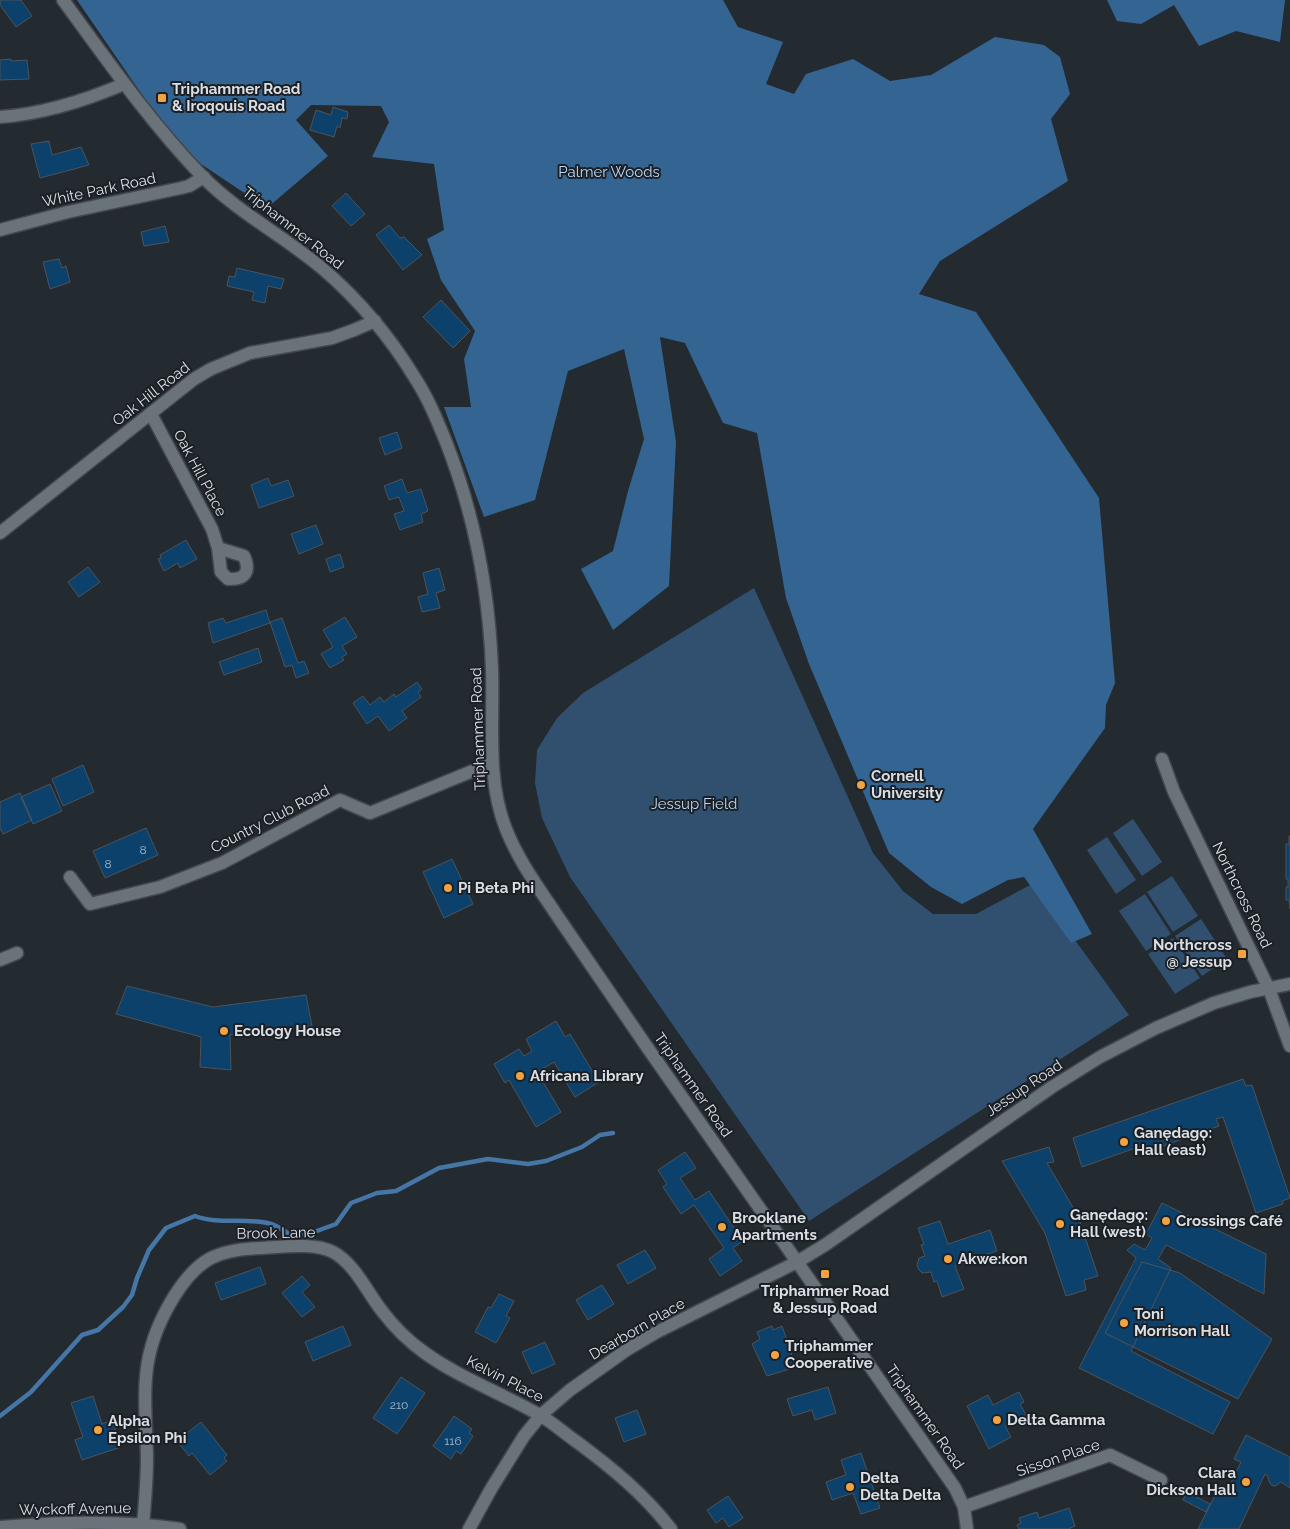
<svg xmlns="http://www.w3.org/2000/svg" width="1290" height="1529" viewBox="0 0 1290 1529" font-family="Raleway,sans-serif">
<rect width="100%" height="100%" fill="#232a30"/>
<path fill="#31506f" d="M754,588L873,853L903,891L933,914H976L1034,883L1129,1015L809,1221L570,877L542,818L535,783L537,750L557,718L583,693Z
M1133,819L1162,862L1142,876L1113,833Z
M1107,837L1136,880L1116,894L1087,850Z
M1172,876L1198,916L1173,932L1147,892Z
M1145,894L1171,934L1146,951L1119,911Z
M1201,919L1227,959L1202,976L1175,936Z
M1173,938L1200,978L1175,994L1148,954Z"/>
<path fill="#346592" d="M77,0H723L738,27L783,42L766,84L794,94L806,74L853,59L890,81L931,75L995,37L1044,45L1060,57L1070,94L1051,119L1068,181L940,261L919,294L976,312L1099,498L1115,683L1106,705L1105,728L1033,829L1092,934L1071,943L1024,877L1008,880L962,904L931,887L889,853L809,664L786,598L757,433L723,423L685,343L660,337L676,442L669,586L613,630L581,569L613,551L628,491L644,439L624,349L568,371L535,500L484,517L444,407H471L464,359L475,331L441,280L427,239L444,230L434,164L372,157L389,122L381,106L311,105L296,120L328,156L267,208L180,150Z
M1107,0H1285L1280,42L1236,31L1199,46L1174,5L1141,24L1117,21Z"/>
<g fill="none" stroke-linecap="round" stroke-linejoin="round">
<path stroke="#4576a5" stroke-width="4.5" d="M0,1416L31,1392L82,1335L98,1330L123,1307L132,1295L137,1278L149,1250L166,1228L195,1216C219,1225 247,1217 271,1224C278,1226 286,1232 292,1236L314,1232L336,1224L351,1203L377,1193L396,1191L439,1168L488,1159L528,1164L546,1161L582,1147L600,1135L613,1133"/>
</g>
<path fill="#0c416c" stroke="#4c535b" d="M0,0H21L32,16L16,27L0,5Z
M11,59V61L27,60L29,79L0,80V60Z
M333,107L348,112L347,119L342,118L340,128L337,126L334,137L310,130L316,110L331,115Z
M49,141L52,155L81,147L89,165L40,178L31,144Z
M346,193L365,214L351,226L332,206Z
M389,225L400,238L404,237L422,255L403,270L376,235Z
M165,226L169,242L144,246L141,232Z
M59,259L62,268L66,266L70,282L50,289L43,262Z
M237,268L284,279L281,289L268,286L265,303L252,300L254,292L227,286L229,276L235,277Z
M441,300L470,331L453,348L423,317Z
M397,432L402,448L385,455L379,438Z
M268,478L271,486L288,480L294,496L259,508L251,485Z
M402,479L407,493L421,489L428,511L421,514L423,522L400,530L394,514L404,511L399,497L389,500L384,486Z
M316,525L323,544L299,554L291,534Z
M186,540L197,559L180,568L178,563L164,571L158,559L161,558L160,555Z
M340,554L344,567L330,572L326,559Z
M88,567L100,582L79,597L68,582Z
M439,568L445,590L436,593L440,608L422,612L418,597L428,594L423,573Z
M266,610L270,623L213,643L208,623L223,618L226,623Z
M345,617L357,637L342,646L347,654L342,657L344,660L330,668L321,654L333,647L323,630Z
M282,618L298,663L304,661L309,673L296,678L292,665L285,667L270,622Z
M258,648L262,662L224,675L219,662Z
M417,682L422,689L418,692L421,697L402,711L407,718L389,731L378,716L367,724L353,703L363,696L370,705L380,697L384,702L394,694L396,697Z
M83,765L94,792L63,806L52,779Z
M50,784L62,811L33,824L21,797Z
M20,793L32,820L3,834L0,828V802Z
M146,828L158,855L105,878L93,851Z
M1289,836H1290V909L1289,900H1286V887H1288V879H1286V844H1289Z
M452,859L473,904L444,918L423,872Z
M127,986L213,1007L306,995L312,1026L230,1035L231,1070L200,1067L201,1037L116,1014Z
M556,1021L565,1037L570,1034L599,1082L575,1097L554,1062L537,1072L561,1112L536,1127L509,1080L505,1083L494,1064L519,1049L524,1056L532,1051L526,1039Z
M1243,1079L1246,1086L1252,1085L1290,1198L1282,1201L1283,1204L1256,1213L1223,1117L1216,1119L1219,1126L1143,1153L1141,1146L1082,1167L1073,1138Z
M1049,1147L1054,1162L1047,1163L1078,1216L1098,1276L1084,1280L1086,1290L1066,1296L1045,1233L1002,1161Z
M685,1152L696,1168L680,1178L695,1200L709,1191L743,1241L733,1248L742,1261L720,1276L709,1259L724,1248L694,1205L681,1214L663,1187L667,1184L658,1170Z
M1162,1203L1266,1254L1264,1294L1166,1245L1158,1259L1171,1268L1131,1351L1230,1402L1213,1434L1079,1368L1136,1258L1127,1250L1134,1244L1145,1250L1152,1238L1146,1234Z
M940,1221L948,1244L990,1230L997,1251L984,1255L985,1257L978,1260L977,1258L955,1266L964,1289L942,1297L937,1281L934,1282L931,1272L922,1273L919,1270L917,1265L919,1258L925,1256L921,1245L924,1244L918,1228Z
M645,1250L656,1268L628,1284L617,1265Z
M1142,1262L1180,1273L1272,1339L1238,1399L1105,1333Z
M260,1267L266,1284L221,1300L215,1283Z
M302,1276L310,1285L302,1292L315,1307L302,1317L282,1293Z
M602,1285L614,1304L588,1320L576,1300Z
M499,1294L514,1301L506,1316L510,1318L496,1343L475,1332L488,1307L491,1308Z
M343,1326L351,1345L313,1361L305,1342Z
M772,1326L773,1330L782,1326L796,1367L767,1376L752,1344L760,1339L757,1332Z
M545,1342L555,1364L532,1374L522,1352Z
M401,1377L425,1393L397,1434L373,1418Z
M828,1387L836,1413L815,1420L812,1410L793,1416L787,1399Z
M1019,1392L1024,1402L1020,1404L1026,1415L1021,1418L1019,1423L1014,1426L1009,1424L1005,1426L1011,1437L989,1449L967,1406L988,1395L993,1405Z
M93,1396L102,1424L112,1420L121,1447L82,1460L75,1440L83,1437L71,1403Z
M637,1410L646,1434L624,1442L615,1418Z
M454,1416L472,1429L469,1433L473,1436L461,1454L456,1451L451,1459L433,1446Z
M201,1422L227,1455L224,1458L227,1461L210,1475L192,1453L189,1456L177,1441Z
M1246,1435L1290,1457V1488L1281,1482L1275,1486L1271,1485L1268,1479V1476L1265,1474L1239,1529H1198L1220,1485L1228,1489L1241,1462L1234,1459Z
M861,1453L880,1508L861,1514L853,1493L832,1500L826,1482L846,1475L841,1460Z
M1187,1492L1210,1504L1206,1512L1183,1500Z
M728,1496L743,1518L729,1527L723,1518L716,1523L707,1510Z
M1069,1508L1075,1526L1070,1528V1529H1019L1017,1525L1021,1523L1019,1518L1037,1512L1039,1518Z"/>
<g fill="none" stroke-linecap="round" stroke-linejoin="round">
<defs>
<path id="minor" d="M0,117C43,114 84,101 124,84
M0,230L68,212L181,188L189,186L204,177
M151,414L212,529L218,548
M0,533L194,379L211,369L250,353L332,338L354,330L375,321
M218,548L244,556C251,572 245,580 228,579L221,572Z
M1162,759L1174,792L1269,989L1290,1046
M70,877L90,904L160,887L222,863L340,800L370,813L492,763
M0,960L17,953
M964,1507L1110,1455L1161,1480
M143,1525C145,1503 147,1479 147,1456C145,1390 138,1354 175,1295C198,1259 218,1249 260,1248C281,1247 314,1242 333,1252C355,1264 367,1292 382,1311C394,1327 408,1341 425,1353C460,1378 501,1393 538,1414C552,1422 564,1433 577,1442C612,1468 644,1494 671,1529
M0,1527C60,1522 120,1520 180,1529
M469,1529L491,1489L524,1436L541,1415L570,1390L628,1349L655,1333L797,1262"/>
<path id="tertiary" d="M63,0C107,60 150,122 202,176C237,212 284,236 323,269C359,300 390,337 415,378C428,398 437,420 446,442C475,516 489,591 492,669C494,723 486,779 506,829C518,860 538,887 556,914C586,958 617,1003 647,1047C750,1194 852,1342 955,1488L964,1507L967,1529
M797,1262L825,1245L1052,1087L1100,1057L1156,1028L1214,1003L1250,992L1290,984"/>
</defs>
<use href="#minor" stroke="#43474d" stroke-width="15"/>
<use href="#tertiary" stroke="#43474d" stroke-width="15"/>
<use href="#minor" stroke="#6a727a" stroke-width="12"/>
<use href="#tertiary" stroke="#6a727a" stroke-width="12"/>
</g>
<g fill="#f3a442" stroke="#1a2026" stroke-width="2">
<rect x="157" y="93" width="10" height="10" rx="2.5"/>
<circle cx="861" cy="785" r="5"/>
<circle cx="448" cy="888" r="5"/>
<rect x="1237" y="949" width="10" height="10" rx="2.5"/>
<circle cx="224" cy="1031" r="5"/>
<circle cx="520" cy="1076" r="5"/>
<circle cx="1124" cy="1142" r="5"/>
<circle cx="1166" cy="1221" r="5"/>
<circle cx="1060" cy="1224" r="5"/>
<circle cx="722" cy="1227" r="5"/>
<circle cx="948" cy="1259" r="5"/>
<rect x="820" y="1269" width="10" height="10" rx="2.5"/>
<circle cx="1124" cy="1323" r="5"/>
<circle cx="775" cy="1355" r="5"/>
<circle cx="997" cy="1420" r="5"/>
<circle cx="98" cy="1430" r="5"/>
<circle cx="1246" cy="1482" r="5"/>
<circle cx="850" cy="1487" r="5"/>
</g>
<g text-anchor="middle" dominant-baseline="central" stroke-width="4" stroke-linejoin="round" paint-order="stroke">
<g font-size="12" fill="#a7b8c6">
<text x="143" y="850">8</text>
<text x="108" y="864">8</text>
<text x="399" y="1405">210</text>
<text x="453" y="1441">116</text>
</g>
<g font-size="15" font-weight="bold" fill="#dbdfe4" stroke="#1a2026" text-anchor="start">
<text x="172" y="89">Triphammer Road<tspan x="172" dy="17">&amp; Iroqouis Road</tspan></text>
<text x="871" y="776">Cornell<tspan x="871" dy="17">University</tspan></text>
<text x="458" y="888">Pi Beta Phi</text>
<text x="1232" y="945" text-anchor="end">Northcross<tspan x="1232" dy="17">@ Jessup</tspan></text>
<text x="234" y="1031">Ecology House</text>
<text x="530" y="1076">Africana Library</text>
<text x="1134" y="1133">Ganędagǫ:<tspan x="1134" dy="17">Hall (east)</tspan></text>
<text x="1070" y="1215">Ganędagǫ:<tspan x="1070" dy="17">Hall (west)</tspan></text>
<text x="732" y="1218">Brooklane<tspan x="732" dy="17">Apartments</tspan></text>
<text x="1176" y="1221">Crossings Café</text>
<text x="958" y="1259">Akwe:kon</text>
<text x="825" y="1291" text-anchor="middle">Triphammer Road<tspan x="825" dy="17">&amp; Jessup Road</tspan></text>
<text x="1134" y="1314">Toni<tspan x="1134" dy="17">Morrison Hall</tspan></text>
<text x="785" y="1346">Triphammer<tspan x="785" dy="17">Cooperative</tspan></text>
<text x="1007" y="1420">Delta Gamma</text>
<text x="108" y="1421">Alpha<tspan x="108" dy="17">Epsilon Phi</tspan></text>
<text x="1236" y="1473" text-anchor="end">Clara<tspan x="1236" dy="17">Dickson Hall</tspan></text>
<text x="860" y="1478">Delta<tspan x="860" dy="17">Delta Delta</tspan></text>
</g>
<g font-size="15" fill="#bad5f1" stroke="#1a2026">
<text x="609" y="172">Palmer Woods</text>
<text x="694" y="804">Jessup Field</text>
</g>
<g font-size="15" fill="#dbdfe4" stroke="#1a2026">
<text transform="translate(99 190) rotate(-12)">White Park Road</text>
<text transform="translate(293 228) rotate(38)">Triphammer Road</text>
<text transform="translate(151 394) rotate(-38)">Oak Hill Road</text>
<text transform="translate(200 473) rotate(62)">Oak Hill Place</text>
<text transform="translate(478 729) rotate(-92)">Triphammer Road</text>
<text transform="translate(270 819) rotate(-27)">Country Club Road</text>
<text transform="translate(1242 895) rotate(64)">Northcross Road</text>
<text transform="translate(693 1085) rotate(55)">Triphammer Road</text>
<text transform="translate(1024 1088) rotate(-34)">Jessup Road</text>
<text transform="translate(276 1233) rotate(-1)">Brook Lane</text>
<text transform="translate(637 1329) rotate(-30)">Dearborn Place</text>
<text transform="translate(505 1379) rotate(27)">Kelvin Place</text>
<text transform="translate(925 1417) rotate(55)">Triphammer Road</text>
<text transform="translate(1058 1458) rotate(-19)">Sisson Place</text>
<text transform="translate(75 1509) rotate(-1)">Wyckoff Avenue</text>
</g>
</g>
</svg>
